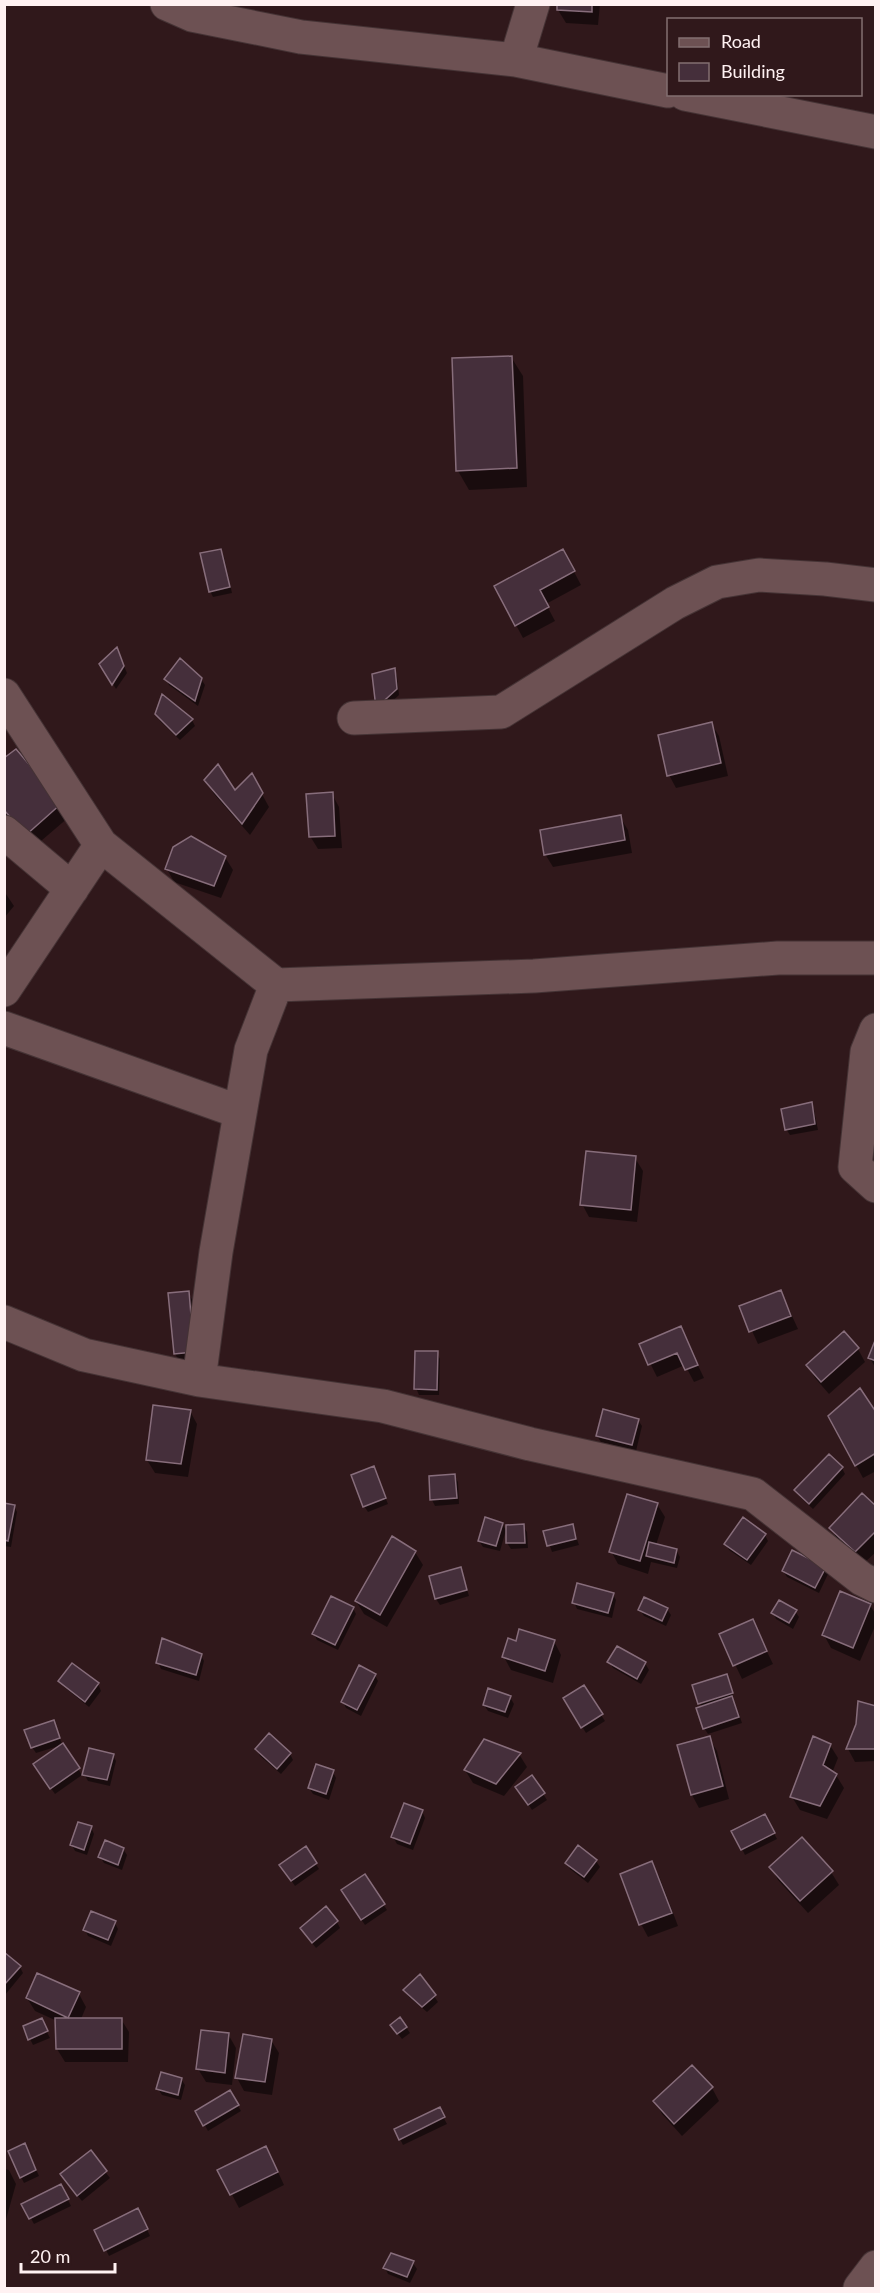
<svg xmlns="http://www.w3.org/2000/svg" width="880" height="2293" viewBox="0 0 880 2293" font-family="Lato,sans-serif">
<rect width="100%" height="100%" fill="#30181b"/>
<path fill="#0007" d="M558,4H600L598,25L566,23L558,10Z
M511,357L523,376L527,487L469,490L458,471Z
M221,551L224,557L232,593L213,597L210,591Z
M563,551L581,585L546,604L555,621L523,638L516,625Z
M119,654L127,673L116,689L101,664Z
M394,670L397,676L399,695L380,713Z
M166,679H201L205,685L198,706L169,685Z
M157,714L192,720L195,726L180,740L160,721Z
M711,723L719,736L728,776L676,788L669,775Z
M4,760L69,817L34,847L4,812Z
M252,776L269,807L250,835L214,794L206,781L234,792Z
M332,794L339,807L342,848L318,849L310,836Z
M620,817L628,830L632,853L553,867L545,854Z
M225,857L233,870L221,898L174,882L167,869Z
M4,891L14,906L4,918Z
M811,1104L814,1110L818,1130L790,1135L786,1129Z
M635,1158L643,1171L637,1222L589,1217L582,1204Z
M781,1292L798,1329L758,1344L741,1307Z
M188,1293L196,1306L201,1365L183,1367L175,1354Z
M680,1328L704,1378L694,1382L685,1365L657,1377L641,1345Z
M876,1342V1369L870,1358Z
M858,1349L865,1362L829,1394L815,1378L808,1365Z
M437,1353L440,1359L439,1395H419L416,1388Z
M190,1411L197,1424L188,1477L155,1473L147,1460Z
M876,1415V1471L863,1478L856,1465Z
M638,1420L642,1426L636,1451L601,1442L597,1436Z
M842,1468L845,1474L813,1509L800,1497L796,1490Z
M376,1474L388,1504L368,1512L364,1506Z
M454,1475L458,1482L459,1504L435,1506L432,1500Z
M657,1504L665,1517L656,1545L676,1550L680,1557L677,1568L651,1562L648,1574L618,1564L611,1551Z
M4,1505L14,1506L17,1512L11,1547L4,1546Z
M876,1508V1552L863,1564L838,1541L831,1528Z
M502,1524L506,1530L500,1551L483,1547L479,1541Z
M572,1525L579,1545L552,1552L545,1532Z
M523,1526L527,1532L528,1548L511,1549L507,1543Z
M765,1535L768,1541L751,1565L729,1550L726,1544Z
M415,1552L423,1565L387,1627L364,1614L356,1601Z
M825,1568L828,1574L819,1593L787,1577L783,1571Z
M461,1569L469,1596L440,1605L436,1599Z
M613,1594L616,1600L612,1618L577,1609L574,1602Z
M870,1605L876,1615V1624L860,1661L831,1648L824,1635Z
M353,1608L356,1614L338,1650L317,1640L314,1634Z
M667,1609L671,1615L666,1626L644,1616L640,1610Z
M795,1611L799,1617L793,1629L776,1619L773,1613Z
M752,1621L773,1664L742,1679L721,1635Z
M554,1641L561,1655L553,1683L511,1670L504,1657L517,1643Z
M201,1655L204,1661L199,1681L161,1669L158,1662Z
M609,1662L645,1663L649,1670L641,1684L613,1668Z
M375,1675L378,1681L361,1716L346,1708L343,1702Z
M726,1676L742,1723L708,1734L704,1728L702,1708L694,1686Z
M60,1681L98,1684L101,1691L89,1707L64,1687Z
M583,1687L605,1721L586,1733L565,1699Z
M510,1697L514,1704L508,1718L488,1711L484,1705Z
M876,1707V1761L855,1762L848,1749L857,1725Z
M53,1722L62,1744L82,1775L55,1794L38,1770L62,1745L36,1753L32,1747Z
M709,1738L717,1751L729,1799L699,1808L692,1795Z
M830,1745L838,1758L832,1773L836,1775L844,1788L827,1819L800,1810L792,1797Z
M257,1749L290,1754L293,1760L281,1774L260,1756Z
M519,1754L527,1767L504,1796L473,1783L465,1770Z
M113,1755L116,1761L110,1786L88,1781L84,1774Z
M333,1772L336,1778L329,1800L313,1794L309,1788Z
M532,1777L547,1800L532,1810L521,1793Z
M422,1811L425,1818L413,1850L397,1844L393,1837Z
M768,1822L777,1839L745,1855L742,1849Z
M91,1827L94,1834L87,1855L75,1851L72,1845Z
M306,1848L319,1869L295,1886L285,1871Z
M123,1849L127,1855L122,1870L104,1863L100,1857Z
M596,1861L600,1867L588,1883L570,1869L567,1863Z
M651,1863L659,1876L678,1926L648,1937L641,1924L622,1875Z
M771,1867L831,1872L839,1885L808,1913L778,1880Z
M346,1897L383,1904L387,1910L365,1925Z
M337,1922L340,1928L316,1948L305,1934Z
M115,1923L118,1929L111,1946L88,1936L85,1930Z
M4,1954L20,1967L23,1973L5,1995Z
M405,1991L434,1996L438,2002L427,2012L409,1997Z
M79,1994L86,2007L81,2019H121L129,2032L128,2062H65L57,2049V2021L35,2011L27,1998Z
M44,2026L50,2038L33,2045L30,2039Z
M406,2027L410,2033L402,2039L396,2031Z
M228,2034L236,2048L232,2085L206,2082L198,2069Z
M271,2040L279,2053L272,2095L244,2091L237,2078Z
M181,2079L185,2085L181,2100L162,2095L158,2089Z
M712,2088L719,2101L682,2136L662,2114L655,2101Z
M230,2092L241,2111L208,2131L197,2111Z
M439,2109L447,2124L403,2145L400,2139Z
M28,2151L39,2176L24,2183L21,2177Z
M90,2152L110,2178L82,2201L65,2181Z
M273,2161L284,2185L239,2208L219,2170Z
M4,2169L9,2170L16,2184L5,2223Z
M61,2186L71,2206L34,2224L23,2204Z
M141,2216L150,2236L109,2256L106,2250Z
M413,2263L417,2269L410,2283L388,2274L385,2268Z"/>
<path fill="#452f3b" stroke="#876d7b" stroke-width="1.5" d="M557,4H592V12L557,10Z
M512,356L517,468L456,471L452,358Z
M221,549L230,587L209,592L200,553Z
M563,549L575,571L540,590L549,607L515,626L494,586Z
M117,647L124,666L112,685L99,664Z
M180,658L202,678L195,701L164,679Z
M395,668L397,689L376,708L372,674Z
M162,694L193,719L176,735L155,714Z
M712,722L721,763L667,776L658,735Z
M16,749L62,803L26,835L4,810V758Z
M218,764L235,790L252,773L263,793L242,824L204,780Z
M333,792L335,836L309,837L306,794Z
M621,815L625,840L544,855L540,830Z
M191,836L226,856L214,886L165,869L173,847Z
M812,1102L815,1124L785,1130L781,1109Z
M586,1151L636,1156L631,1210L580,1205Z
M781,1290L791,1316L749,1332L739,1306Z
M189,1291L194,1352L174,1354L168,1293Z
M681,1326L698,1365L685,1370L677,1353L648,1365L639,1344Z
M844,1331L859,1348L821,1382L806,1365Z
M876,1338V1361L868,1358Z
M415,1351H438L437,1390L414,1389Z
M860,1388L876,1412V1453L855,1466L828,1416Z
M153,1405L191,1410L181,1464L146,1460Z
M603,1409L639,1419L632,1445L596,1436Z
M829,1454L843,1467L809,1504L794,1490Z
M374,1466L386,1498L363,1507L351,1475Z
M455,1474L457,1498L430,1500L429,1476Z
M862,1493L876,1506V1531L855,1552L829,1528Z
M627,1494L658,1503L640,1561L609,1552Z
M4,1503L15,1505L8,1541L4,1540Z
M485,1517L503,1523L496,1546L478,1541Z
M743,1517L766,1534L747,1560L724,1544Z
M524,1524L525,1543H506V1525Z
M573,1524L576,1539L547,1546L543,1531Z
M392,1536L416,1551L380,1615L355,1601Z
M649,1542L677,1549L674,1563L646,1556Z
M792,1550L826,1567L815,1588L782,1571Z
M461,1567L467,1590L435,1599L429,1576Z
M577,1583L614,1593L608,1613L572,1603Z
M840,1591L871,1604L853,1648L822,1635Z
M331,1596L354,1607L335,1645L312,1634Z
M644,1597L668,1608L662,1621L638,1610Z
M779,1600L797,1610L789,1623L771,1613Z
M753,1619L767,1651L733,1666L719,1634Z
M519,1629L555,1640L545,1671L502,1657L508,1638L516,1641Z
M162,1638L202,1654L196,1675L156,1663Z
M617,1646L646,1662L637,1679L607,1662Z
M72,1663L99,1683L85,1702L58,1681Z
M359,1665L376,1674L357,1710L341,1702Z
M727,1674L733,1693L698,1704L692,1685Z
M584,1685L603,1714L581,1728L563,1698Z
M488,1688L511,1696L505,1712L483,1705Z
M732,1696L739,1717L703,1729L696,1708Z
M858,1701L876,1706V1749H846L856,1724Z
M54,1720L60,1738L31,1748L24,1730Z
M269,1733L291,1753L277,1769L255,1749Z
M710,1736L723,1786L691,1795L677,1745Z
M813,1736L831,1744L823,1765L837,1774L820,1806L790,1797Z
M484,1739L521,1753L496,1784L464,1770Z
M63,1743L80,1768L50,1789L33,1764Z
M89,1748L114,1754L107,1780L82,1775Z
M316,1764L334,1770L326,1794L308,1788Z
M532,1775L545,1793L528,1805L515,1787Z
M404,1803L423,1810L410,1844L391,1837Z
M765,1814L775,1833L741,1850L731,1831Z
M78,1822L92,1826L84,1850L70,1845Z
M802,1837L833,1871L800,1901L769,1867Z
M105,1840L124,1848L118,1865L98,1857Z
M578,1845L597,1860L584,1877L565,1863Z
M306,1846L317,1863L291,1881L279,1865Z
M652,1861L672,1913L639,1925L620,1874Z
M365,1874L385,1904L361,1920L341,1890Z
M326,1906L338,1921L312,1943L300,1928Z
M91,1911L116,1921L108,1940L83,1930Z
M4,1952L21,1966L4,1985Z
M37,1973L80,1992L68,2018L26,1998Z
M420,1974L436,1995L422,2007L403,1990Z
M400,2017L407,2027L397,2034L390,2025Z
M42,2018L48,2031L28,2040L23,2026Z
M55,2018H122V2049H56Z
M201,2030L229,2033L225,2073L196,2069Z
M243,2034L272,2039L265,2082L235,2078Z
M692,2065L713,2087L674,2124L653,2101Z
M161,2072L182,2078L178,2095L156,2089Z
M230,2090L239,2105L203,2126L195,2111Z
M440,2107L445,2117L399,2140L394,2129Z
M25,2143L36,2170L20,2178L8,2151Z
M266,2146L278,2172L230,2195L217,2170Z
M91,2150L107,2171L77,2196L60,2174Z
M61,2184L69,2199L29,2219L21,2204Z
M138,2208L148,2229L104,2251L94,2230Z
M391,2253L414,2261L407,2277L383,2268Z"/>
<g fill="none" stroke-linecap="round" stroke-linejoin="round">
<defs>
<path id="minor" d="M167,4L192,15L301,37L516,60L668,91
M516,60L533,4
M685,94L876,132
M4,695L101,845L276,985L534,976L778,958H876
M354,718L501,712L675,603L717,582L759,575L825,579L876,585
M4,832L72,889
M4,990L101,845
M4,1028L240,1112
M876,1030L867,1052L855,1167L876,1186
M4,1322L84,1355L199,1380L383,1406L530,1444L753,1494L862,1579L876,1586
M199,1380L216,1252L251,1050L276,985
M860,2288L876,2267"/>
</defs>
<use href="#minor" stroke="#453335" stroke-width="35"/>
<use href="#minor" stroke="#6d5153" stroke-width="33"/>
</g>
<rect width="880" height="2293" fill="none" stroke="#fff1f2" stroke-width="12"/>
<rect x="667" y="18" width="195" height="78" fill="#30181b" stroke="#836f71" stroke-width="1.5"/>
<rect x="679" y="38" width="30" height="9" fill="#6d5153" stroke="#836f71" stroke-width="1.5"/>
<text x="721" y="48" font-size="18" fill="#fff1f2">Road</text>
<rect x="679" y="63" width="30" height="18" fill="#452f3b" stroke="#836f71" stroke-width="1.5"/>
<text x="721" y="78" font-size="18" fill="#fff1f2">Building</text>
<path d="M21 2263v9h94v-9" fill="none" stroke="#fff1f2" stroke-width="3"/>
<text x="30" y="2263" font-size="18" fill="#fff1f2" stroke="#30181b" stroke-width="4.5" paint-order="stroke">20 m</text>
</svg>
